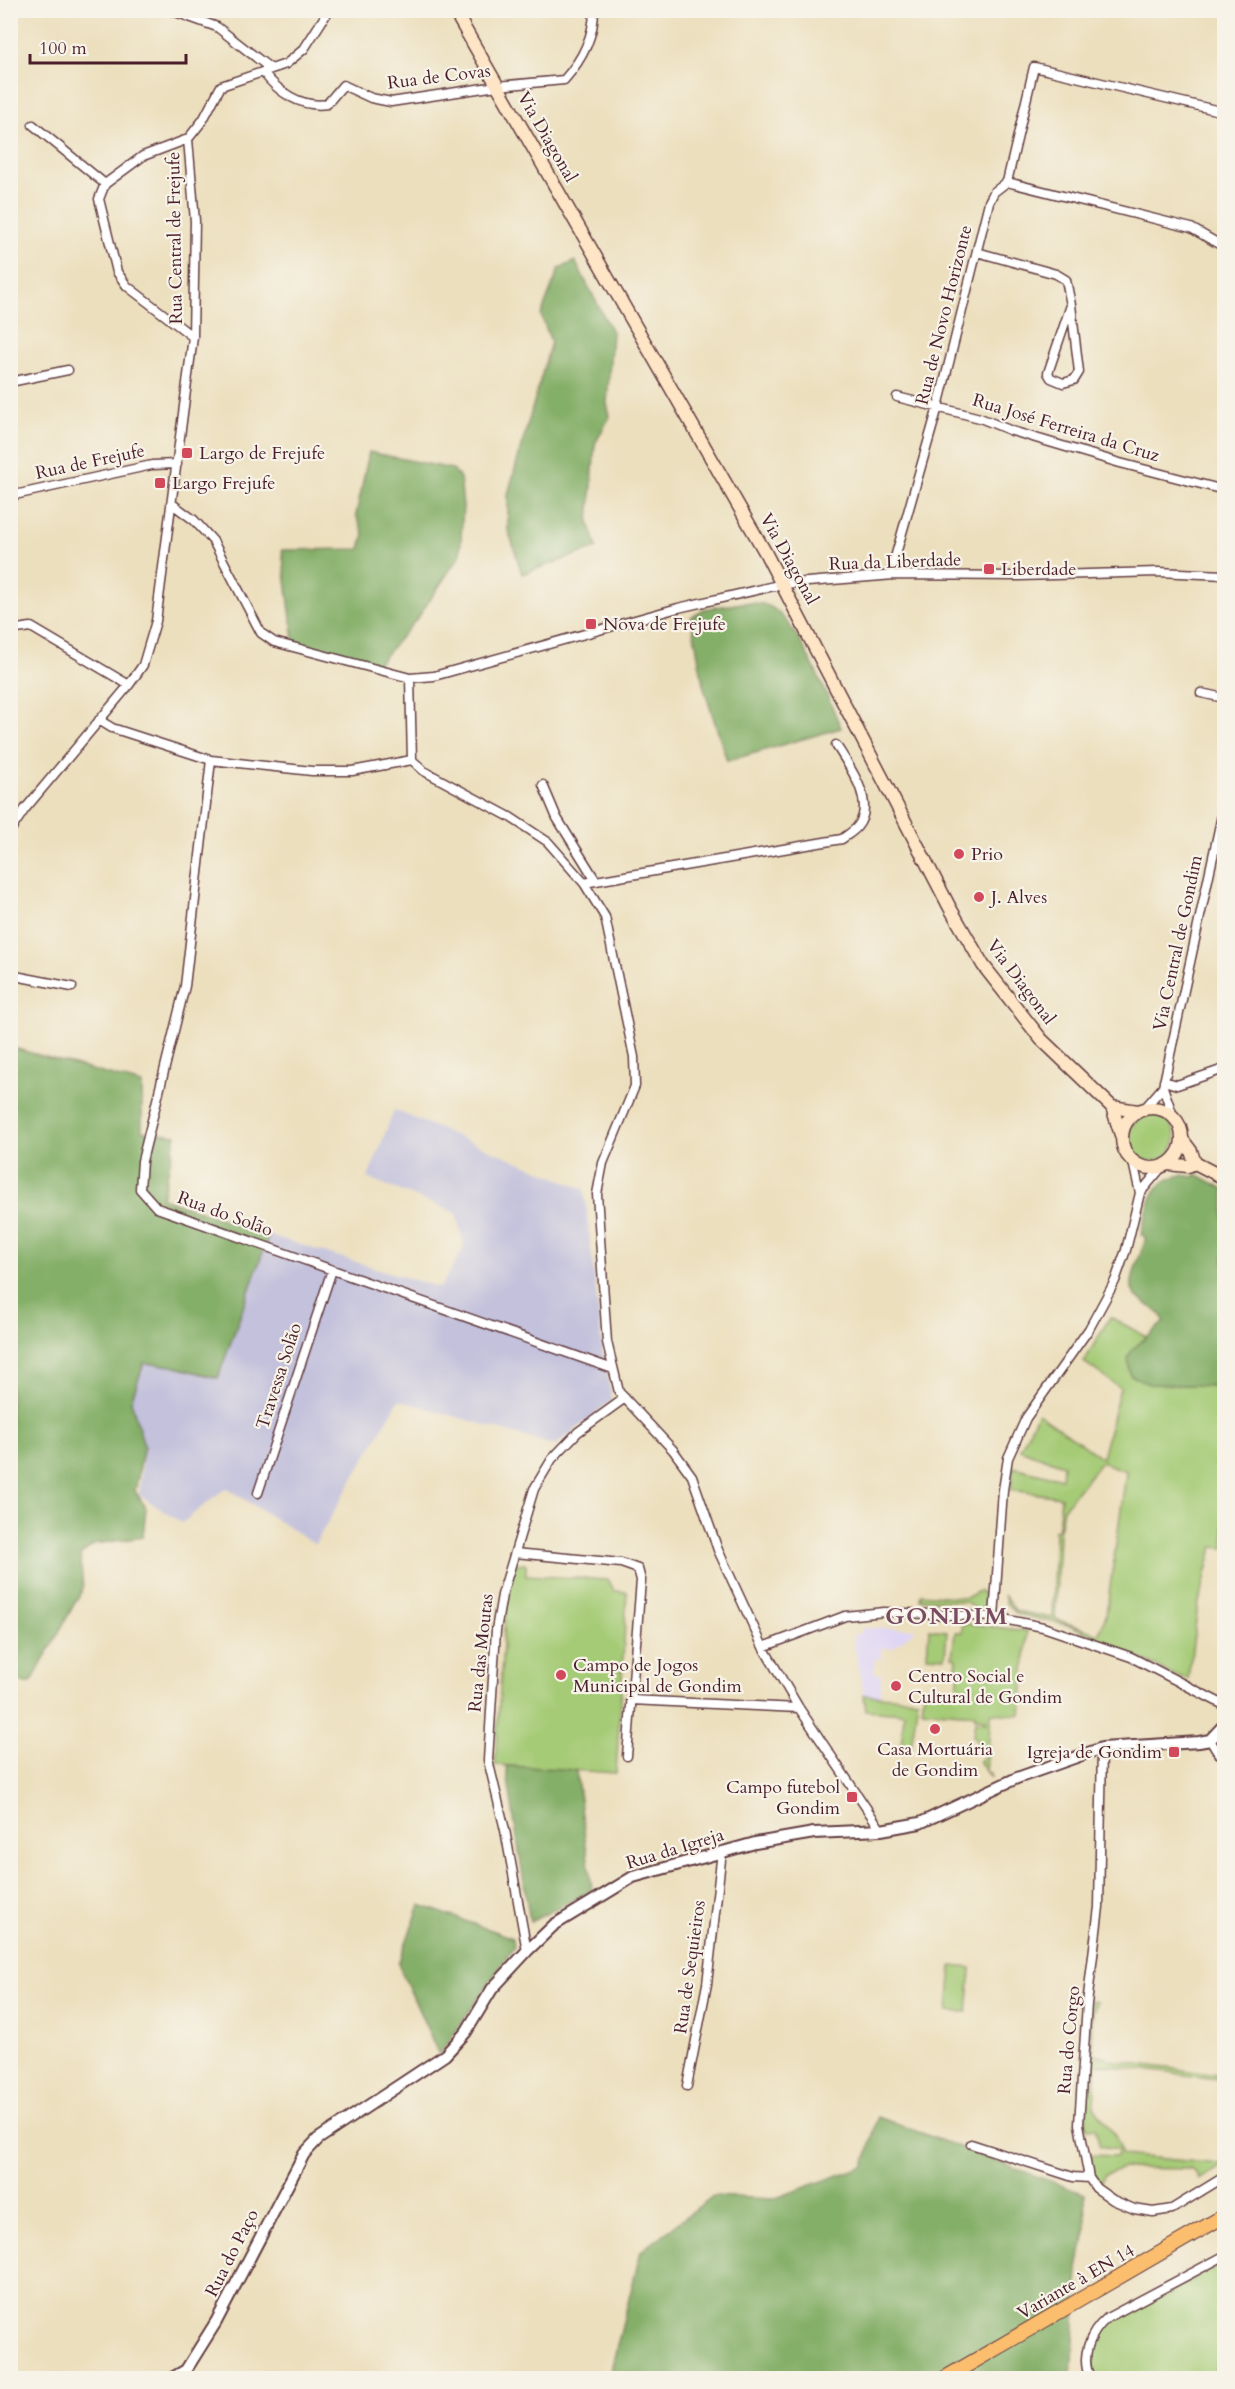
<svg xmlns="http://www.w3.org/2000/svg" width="1235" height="2389" viewBox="0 0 1235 2389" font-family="Cardo,serif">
<rect width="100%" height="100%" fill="#f7f3e8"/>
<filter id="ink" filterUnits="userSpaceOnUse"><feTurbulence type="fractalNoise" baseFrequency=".0167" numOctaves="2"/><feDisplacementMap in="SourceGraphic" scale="12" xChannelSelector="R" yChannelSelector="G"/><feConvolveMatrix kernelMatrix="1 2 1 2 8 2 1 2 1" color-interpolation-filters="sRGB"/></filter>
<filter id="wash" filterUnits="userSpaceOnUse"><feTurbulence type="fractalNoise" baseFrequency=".008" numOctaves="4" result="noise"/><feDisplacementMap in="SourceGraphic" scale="24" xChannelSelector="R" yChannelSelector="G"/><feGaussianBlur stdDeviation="1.35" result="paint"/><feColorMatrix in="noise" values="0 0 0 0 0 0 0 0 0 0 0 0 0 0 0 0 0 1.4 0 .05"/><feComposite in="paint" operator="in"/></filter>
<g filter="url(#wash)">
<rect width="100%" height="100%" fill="#ecdfbd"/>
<path fill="#dfd5f5" d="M862,1628L916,1629L893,1648H881V1659L875,1658L874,1673L881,1674L880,1696L864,1695L852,1635L861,1633Z"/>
<path fill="#c3c1db" d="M394,1110L584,1189L603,1355L612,1400L555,1446L399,1400L315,1544L226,1488L182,1523L139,1495L144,1446L131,1401L144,1363L171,1366L218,1378L269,1235L440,1288L464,1247L456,1213L368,1178Z"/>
<path fill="#a5cb76" stroke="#787550" stroke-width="1.5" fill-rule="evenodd" d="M1129 1138a23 23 0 1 1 46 0a23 23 0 1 1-46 0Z
M1110,1317L1147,1337L1133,1349L1149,1384L1224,1386V1548L1213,1547L1198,1606L1188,1679L1174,1675L1072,1626L1017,1614L1006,1603L1004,1595L1016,1611L1052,1618L1055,1530L1058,1529L1061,1497L1011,1490L1013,1467L1062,1479L1063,1465L1020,1449L1038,1413L1102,1458L1120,1388L1084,1362ZM1101,1462L1126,1471V1474L1106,1615L1099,1634L1055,1619L1059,1531L1063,1509Z
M518,1564H526V1575L607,1580L615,1591L627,1592L616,1773L495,1765L507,1584L515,1565Z
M979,1591L985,1596L986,1603L982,1609L977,1610L966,1602L920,1599L921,1594L966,1598Z
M962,1623L1027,1631L1021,1715L991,1713L986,1772L990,1773L991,1778L979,1761L985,1757L973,1735L975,1721L986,1722V1719L975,1718V1714L922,1710L924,1691H957L959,1669L956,1668L957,1658L952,1657L955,1632H962Z
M929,1629L947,1631L945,1657L927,1656Z
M864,1695L918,1699L911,1747H901L904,1713L866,1710Z
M952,1966L971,1968L967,2012L948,2011Z
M1091,2001L1097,2002C1089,2016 1091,2037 1094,2053L1109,2060L1224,2076V2080L1096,2064L1094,2106C1105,2125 1118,2133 1122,2155L1218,2164L1224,2162V2165L1199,2180L1196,2173L1190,2169L1123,2168L1104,2175L1100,2183L1089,2168V2155L1117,2156L1118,2149L1100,2146L1095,2128L1086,2129Z
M1224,2263V2344L1212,2378L1093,2377C1084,2357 1092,2343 1103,2326Z"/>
<path fill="#84af67" stroke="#676749" stroke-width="1.5" d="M575,261L612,332L607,404L610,416L595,444L589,522L597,548L522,574L508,529V494L551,342L541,315L559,269Z
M369,452L452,469L460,478L463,506L460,555L419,616L377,665L294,641L282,550L360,549L364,534L356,515Z
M742,603C753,603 764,602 774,609C800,628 828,697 841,728L727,761L704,688L691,617L704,609Z
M10,1047L142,1084V1131L176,1135L162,1198L269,1235L218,1378L172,1366L144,1363L131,1401L144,1446L135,1491L146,1508L143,1537L95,1544L80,1555L83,1588L31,1683H11Z
M1183,1175L1194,1177L1196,1174L1224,1189V1386L1149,1384L1130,1375L1128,1357L1133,1349L1164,1322C1160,1304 1129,1303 1132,1283C1133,1269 1141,1254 1145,1241V1236L1141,1235C1148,1208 1150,1179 1183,1175Z
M506,1766L576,1770L592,1890L530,1922Z
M420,1905L513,1938L514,1947L439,2055L398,1964Z
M878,2117L1085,2194L1086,2227L1078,2269L1072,2378H615L610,2374L641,2251L713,2196L773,2199L864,2166Z"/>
</g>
<g filter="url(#ink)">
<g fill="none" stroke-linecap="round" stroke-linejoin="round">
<defs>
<path id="minor" d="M170,10L217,27L271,69
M263,72C278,92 301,108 327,104L343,85L371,98L391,102L497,86L564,80C581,61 594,37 594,10
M33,125L105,184
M188,139L143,156L105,184L99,199L117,272L127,286L193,337
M1007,182L1191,228L1224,247
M977,252L1056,274L1066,280L1071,305L1048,373L1051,378L1063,383L1074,380L1079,372L1071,305
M10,382L68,370
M897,397L980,418L1012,431L1120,463L1224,490
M10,496L152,465L177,464
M171,503L194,520L213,541L261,633L274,642L410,678L434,676L678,608L783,584L894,575L1019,576L1158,572L1224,575
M890,575L938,407L989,202L994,192L1007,182L1034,67L1224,112
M10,630L31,627L129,685
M410,678L412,760
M1201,693L1224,698
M99,720L112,728L211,760L312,771H352L412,760
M211,760L185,986L142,1161L140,1189L157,1208L613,1369
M412,760L424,771L510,817L548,842L584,883L605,917L634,1057L635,1086L603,1163L597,1194L607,1342L619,1392L673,1450L692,1476L718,1550L763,1647L799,1708L881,1830
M543,785L557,818L596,881
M10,831L25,809L129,685L143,665L156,621L193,337L195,221L188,139L203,120L221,86L286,64L304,49L329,10
M584,883L842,839C847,835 854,831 857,827C877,803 849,766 836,745
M10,975L72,987
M1164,1081L1177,1085L1224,1069
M1163,1087L1173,1116
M1144,1109L1163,1087L1224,806
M1140,1193L1162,1167
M258,1493L332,1270
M515,1553L621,1563L638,1569L641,1580L627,1756
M994,1617L1003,1490L1008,1458L1026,1418L1089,1329L1115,1281L1126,1250L1140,1193L1133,1162
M763,1647L845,1616L884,1612L994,1617L1043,1627L1131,1657L1224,1705
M631,1700L799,1708
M1210,1740L1218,1753L1224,1756
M1102,1748L1099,1907L1087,2004L1079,2124L1089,2178L1096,2188L1113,2200L1134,2209L1153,2212L1172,2209L1224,2177
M527,1951L505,1830L488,1760L496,1630L502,1595L534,1489L552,1459L578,1432L625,1398
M687,2086L707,1984L722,1851
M971,2144L1073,2177L1089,2178
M1090,2378C1080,2356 1090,2333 1107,2318L1224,2256"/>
<path id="tertiary" d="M172,2378L186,2370L216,2322L304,2154L318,2139L445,2055L466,2032L492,1989L527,1951L554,1925L633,1877L755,1843L814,1833L881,1830L920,1823L1017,1778L1102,1748L1199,1742L1210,1740L1224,1725"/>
<path id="secondary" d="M454,10L765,552L950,908L983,965L1041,1039L1112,1107L1138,1111
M1112,1107L1121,1135
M1122 1138a30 30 0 1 1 60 0a30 30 0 1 1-60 0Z
M1182,1139L1191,1151L1195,1163
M1167,1164L1188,1166L1195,1163L1224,1178"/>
<path id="primary" d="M945,2378L1224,2216"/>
</defs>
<use href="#minor" stroke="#623c41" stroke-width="11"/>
<use href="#tertiary" stroke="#623c41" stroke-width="14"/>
<use href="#secondary" stroke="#623c41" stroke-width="15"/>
<use href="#primary" stroke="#623c41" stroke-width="16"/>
<use href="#minor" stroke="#fff" stroke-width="8"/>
<use href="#tertiary" stroke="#fff" stroke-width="10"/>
<use href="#secondary" stroke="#fde5c5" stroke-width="12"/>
<use href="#primary" stroke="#fbbe6e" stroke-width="14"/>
</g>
</g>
<g fill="#d1495b" stroke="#f7f3e8" stroke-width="2">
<rect x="181" y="447" width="12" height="12" rx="3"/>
<rect x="154" y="477" width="12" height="12" rx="3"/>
<rect x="983" y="563" width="12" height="12" rx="3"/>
<rect x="585" y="618" width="12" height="12" rx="3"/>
<circle cx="959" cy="854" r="6"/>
<circle cx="979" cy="897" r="6"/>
<circle cx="561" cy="1675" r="6"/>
<circle cx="896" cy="1686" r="6"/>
<circle cx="935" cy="1729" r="6"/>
<rect x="1168" y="1746" width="12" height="12" rx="3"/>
<rect x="846" y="1791" width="12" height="12" rx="3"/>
</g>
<g text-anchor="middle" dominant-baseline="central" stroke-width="4.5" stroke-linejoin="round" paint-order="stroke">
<g font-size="18" fill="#4a1f2b" stroke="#f7f3e8">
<text transform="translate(439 77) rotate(-7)">Rua de Covas</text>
<text transform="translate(547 137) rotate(60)">Via Diagonal</text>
<text transform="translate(175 238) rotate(-91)">Rua Central de Frejufe</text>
<text transform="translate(944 315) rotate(-76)">Rua de Novo Horizonte</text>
<text transform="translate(1066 428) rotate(17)">Rua José Ferreira da Cruz</text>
<text transform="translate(90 462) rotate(-12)">Rua de Frejufe</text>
<text transform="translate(789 559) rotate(61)">Via Diagonal</text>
<text transform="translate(895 562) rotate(-2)">Rua da Liberdade</text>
<text transform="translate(1178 943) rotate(-78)">Via Central de Gondim</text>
<text transform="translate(1021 982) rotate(53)">Via Diagonal</text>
<text transform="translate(225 1214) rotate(20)">Rua do Solão</text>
<text transform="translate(279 1376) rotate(-72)">Travessa Solão</text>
<text transform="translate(481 1653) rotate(-84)">Rua das Moutas</text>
<text transform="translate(675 1849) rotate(-17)">Rua da Igreja</text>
<text transform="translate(690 1967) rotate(-82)">Rua de Sequieiros</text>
<text transform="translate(1069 2040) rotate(-85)">Rua do Corgo</text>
<text transform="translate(232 2253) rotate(-63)">Rua do Paço</text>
<text transform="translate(1076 2282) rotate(-30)">Variante à EN 14</text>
</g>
<g font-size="18" fill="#4a1f2b" stroke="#f7f3e8" text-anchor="start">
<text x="199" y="453">Largo de Frejufe</text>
<text x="172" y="483">Largo Frejufe</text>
<text x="1001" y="569">Liberdade</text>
<text x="603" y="624">Nova de Frejufe</text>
<text x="971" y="854">Prio</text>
<text x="991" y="897">J. Alves</text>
<text x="573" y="1665">Campo de Jogos<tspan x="573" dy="21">Municipal de Gondim</tspan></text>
<text x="908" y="1676">Centro Social e<tspan x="908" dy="21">Cultural de Gondim</tspan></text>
<text x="935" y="1749" text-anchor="middle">Casa Mortuária<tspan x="935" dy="21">de Gondim</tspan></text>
<text x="1162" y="1752" text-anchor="end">Igreja de Gondim</text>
<text x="840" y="1787" text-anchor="end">Campo futebol<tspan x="840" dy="21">Gondim</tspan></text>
</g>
<g font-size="24" font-weight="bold" letter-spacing="1.5" fill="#7a4c62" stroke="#f7f3e8">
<text x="947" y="1616">GONDIM</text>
</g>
</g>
<rect width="1235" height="2389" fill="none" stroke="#f7f3e8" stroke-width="36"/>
<path d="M30 54v9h156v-9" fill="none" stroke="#4a1f2b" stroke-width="3"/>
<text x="39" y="54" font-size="18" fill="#4a1f2b" stroke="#f7f3e8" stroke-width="4.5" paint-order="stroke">100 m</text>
</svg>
